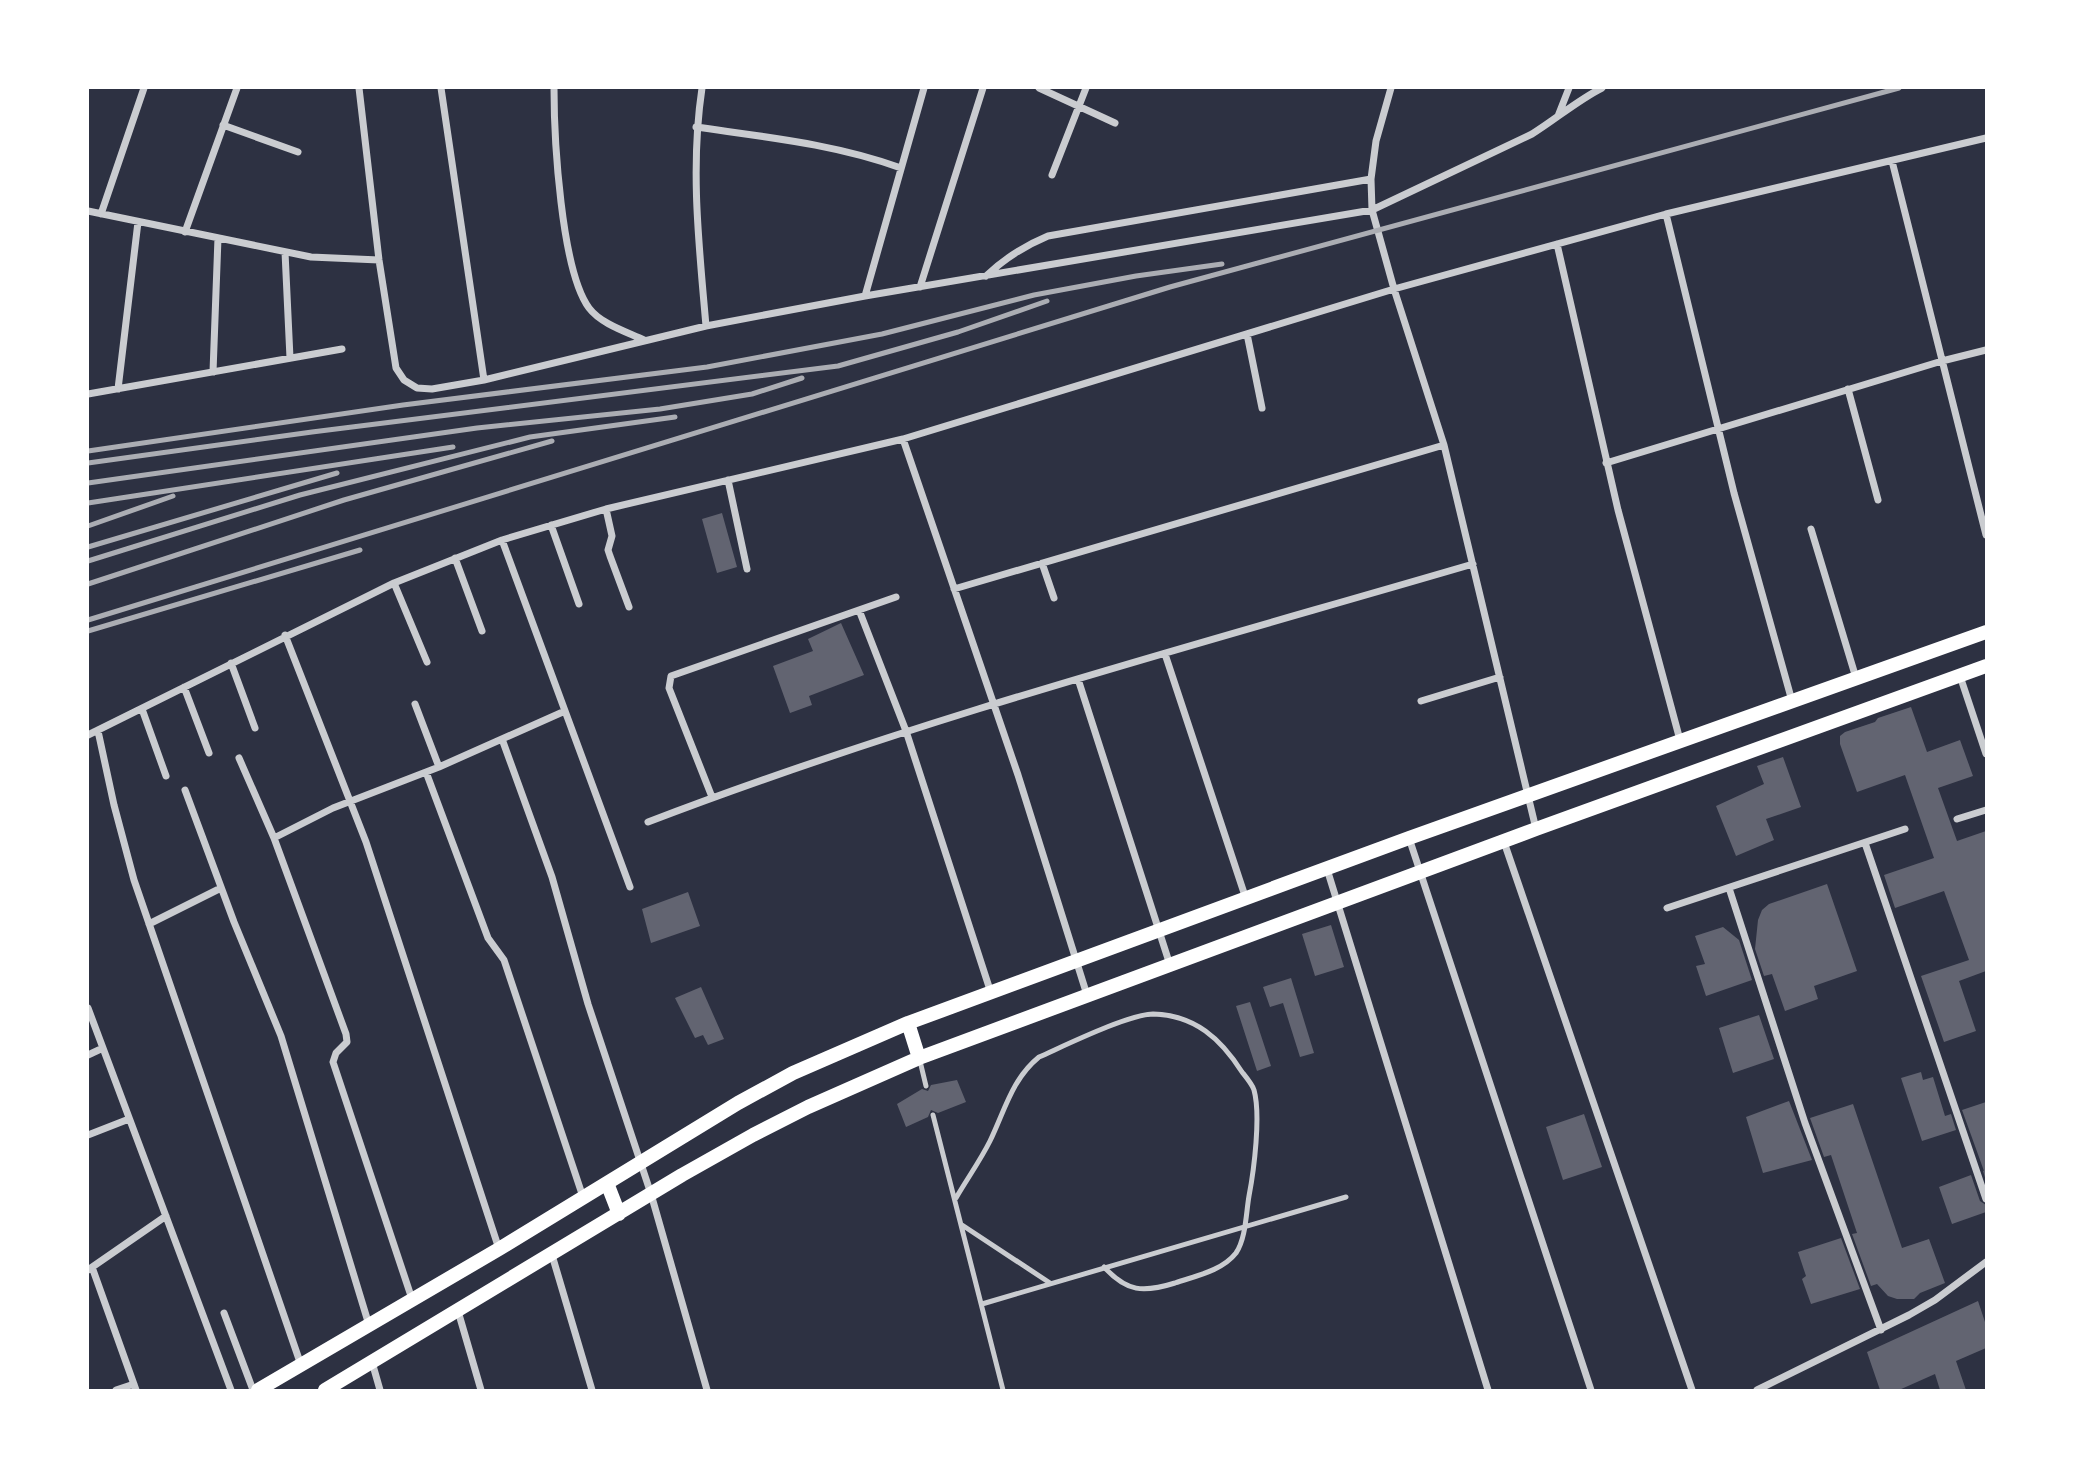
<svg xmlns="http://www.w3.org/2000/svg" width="2074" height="1478" viewBox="0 0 2074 1478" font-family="'Public Sans',sans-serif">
<rect width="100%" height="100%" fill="#2d3142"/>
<path fill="#626471" d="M722,513L737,567L717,573L702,519Z
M841,623L864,675L809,696L812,705L790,713L773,666L813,651L808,639Z
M1911,707L1927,752L1960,740L1973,776L1938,788L1957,841L1986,831V971L1959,981L1976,1031L1944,1042L1921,976L1969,960L1944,891L1895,908L1884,875L1934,858L1905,775L1857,792L1840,744V736L1845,732L1875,722L1878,718Z
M1783,757L1801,807L1766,819L1774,840L1736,856L1716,806L1764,784L1757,766Z
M1827,884L1857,971L1814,986L1818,999L1785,1011L1772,974L1764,976L1755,949L1758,920L1762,910L1769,904Z
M688,892L700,926L651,943L642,909Z
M1331,925L1344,967L1315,976L1302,934Z
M1723,927L1739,940L1752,980L1706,996L1696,966L1705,964L1695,936Z
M1291,978L1314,1053L1300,1057L1283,1003L1270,1007L1263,987Z
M701,987L724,1039L708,1045L703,1035L695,1038L675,998Z
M1250,1002L1271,1066L1257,1071L1236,1006Z
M1759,1015L1774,1059L1733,1073L1719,1028Z
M1921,1072L1923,1080L1933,1077L1945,1116L1951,1114L1956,1130L1922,1141L1901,1078Z
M957,1080L966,1102L938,1113L931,1110L928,1117L906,1127L897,1104L922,1089L928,1091L931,1085Z
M1789,1101L1812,1160L1763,1173L1746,1117Z
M1986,1102V1181L1983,1171L1986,1170L1984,1171L1962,1110Z
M1853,1104L1902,1248L1929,1239L1945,1283L1920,1293L1914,1299H1897L1888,1296L1877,1284L1871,1286L1852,1234L1857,1233L1831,1155L1824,1157L1810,1118Z
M1584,1114L1602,1167L1563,1180L1546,1127Z
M1971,1175L1980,1201L1986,1205V1212L1952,1224L1939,1187Z
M1841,1238L1860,1289L1811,1304L1802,1279L1806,1276L1798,1252Z
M1978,1301L1986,1325V1348L1956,1361L1966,1390H1940L1935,1374L1899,1390H1880L1867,1352Z"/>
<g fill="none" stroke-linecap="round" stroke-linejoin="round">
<path stroke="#caccd0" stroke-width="5" d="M920,1061L926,1086
M933,1115L1003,1390
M956,1198C967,1179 980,1161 990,1141C1005,1110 1012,1079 1039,1057C1064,1046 1129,1014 1153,1014C1195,1015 1221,1039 1242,1072C1246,1077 1252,1084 1254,1090C1261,1115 1254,1170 1249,1196C1246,1213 1246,1238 1236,1253C1222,1271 1195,1276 1175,1283C1143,1293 1127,1292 1104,1267
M962,1225L1050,1283
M982,1304L1346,1197"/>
<path stroke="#caccd0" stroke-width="7" d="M359,88L379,260L396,368L404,380L417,388L432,389L484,380L706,326L865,296L1372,210L1532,134C1556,119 1578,100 1602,88
M441,88L484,380
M554,88C554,137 561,270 589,308C601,324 627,332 644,340
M702,88C690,168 699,245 706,326
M1039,88L1115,123
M1391,88L1376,141L1371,179L1372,210L1394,289L1444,445L1536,829
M1558,116L1569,88
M223,125L298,152
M696,127C765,137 835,144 901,168
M1892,161L1986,535
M1052,175L1086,88
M88,211L311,257L379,260
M101,214L144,88
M1666,214L1734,493L1792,701
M185,232L237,88
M1557,244L1618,510L1680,740
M285,252L290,358
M986,276C1005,258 1024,246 1048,236L1371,179
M920,287L983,88
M865,296L924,88
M1247,334L1262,408
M213,372L218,238
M118,389L138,222
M1848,389L1878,500
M88,394L342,349
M903,439L1018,775L1087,995
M1606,463L1942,361L1986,350
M728,480L747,569
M606,509L612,536L608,550L610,556L629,607
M551,525L579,604
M1811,529L1856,678
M502,540L630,887
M455,558L482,631
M1042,563L1054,598
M394,583L427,662
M954,589L1444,445
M859,610L906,731L991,993
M285,635L366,842L499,1249
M1165,654L1246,899
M231,663L255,728
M1960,676L1986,754
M1078,679L1170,965
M184,687L209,753
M1421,701L1500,677
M415,704L439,767
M142,709L166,776
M98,731L114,805L134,880L301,1365
M88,735L394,583L502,540L606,509L903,439L1394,289L1666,214L1986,138
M502,739L552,877L588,1004L651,1194L707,1390
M239,758L274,838L346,1034L347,1042L336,1053L333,1062L412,1299
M426,772L488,938L504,960L583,1197
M185,790L234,922L281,1036L369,1325
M712,797L669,688L671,676L896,597
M1957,819L1986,810
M648,822C917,719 1196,645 1473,564
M274,838L333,808L439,767L565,711
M1409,838L1591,1390
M1504,842L1692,1390
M1865,843L1986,1199
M1327,869L1488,1390
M1729,888L1805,1123L1881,1330
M1667,908L1905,829
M149,924L221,888
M88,1008L231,1390
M88,1055L103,1048
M88,1135L129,1119
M552,1255L592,1390
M92,1267L136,1390
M88,1270L166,1216
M458,1311L481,1390
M224,1313L253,1390
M372,1362L380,1390
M116,1390L134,1384
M1757,1390L1909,1315L1935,1300L1986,1262"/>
<path stroke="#fff" stroke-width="14" d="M908,1023L919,1058
M607,1183L619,1214
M258,1390L499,1249L738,1103L793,1073L908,1023L1409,838L1986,632
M325,1390L682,1175L753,1135L808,1107L919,1058L1536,829L1986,666"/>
<path stroke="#abadb3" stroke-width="5" d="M88,451L403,405L707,367L882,334L1034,295L1136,276L1222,264
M88,463L312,432L838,366L958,332L1047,301
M88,483L477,428L660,409L752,394L802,378
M88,503L453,447
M88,526L173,496
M88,547L337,473
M88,561L300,495L530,437L675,417
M88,584L344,500L552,441
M88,620L1170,287L1899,88
M88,631L360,550"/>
</g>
<rect width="2074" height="1478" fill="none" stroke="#ffffff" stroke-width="178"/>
</svg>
